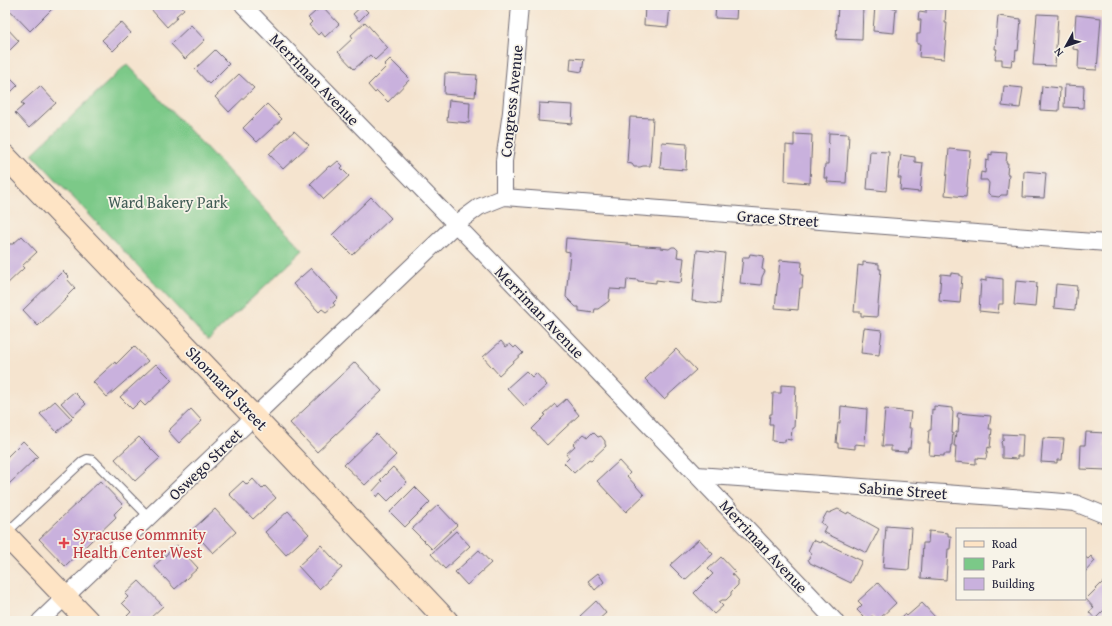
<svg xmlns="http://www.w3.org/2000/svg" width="1112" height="626" viewBox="0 0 1112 626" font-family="'Gentium Book Plus',serif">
<rect width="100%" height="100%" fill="#f7f3e8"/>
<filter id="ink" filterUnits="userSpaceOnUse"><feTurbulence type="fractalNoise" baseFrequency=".025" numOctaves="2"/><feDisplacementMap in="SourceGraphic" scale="8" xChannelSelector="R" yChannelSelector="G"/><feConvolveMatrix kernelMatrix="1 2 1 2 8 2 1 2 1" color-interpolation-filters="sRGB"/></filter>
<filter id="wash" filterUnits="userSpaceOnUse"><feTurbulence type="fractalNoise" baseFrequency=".012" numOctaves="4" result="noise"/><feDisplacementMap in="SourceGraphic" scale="16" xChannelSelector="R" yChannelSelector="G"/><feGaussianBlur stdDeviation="0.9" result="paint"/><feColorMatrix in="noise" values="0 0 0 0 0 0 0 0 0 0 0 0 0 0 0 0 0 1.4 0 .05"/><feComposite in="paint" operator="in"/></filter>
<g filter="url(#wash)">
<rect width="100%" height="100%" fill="#f5e4cf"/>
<path fill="#7bc988" stroke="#4e7662" d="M127,64L303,250L208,340L32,154Z"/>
<g id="blocks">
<path fill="#c9b1dd" d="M5,5H56L30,31Z
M152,5H181L184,9L176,16L178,17L167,27L149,7Z
M645,5H670L668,27L644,25Z
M716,5H737L736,19L715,18Z
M838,5H863L862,40L836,39Z
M937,5L946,6L945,23H947L944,59L919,57L920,44H917V34H920L921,20H918L919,12L926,13V9H937Z
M322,6L339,24L325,37L321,32L318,35L309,25L312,22L308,18Z
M362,6L368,12L359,21L353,14Z
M875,6L896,8L894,33L873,31Z
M1037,14L1058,15L1055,66L1033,65Z
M1076,15L1101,18L1097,70L1078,69L1079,50L1073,49Z
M998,16L1021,19L1018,51L1016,50L1015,61L1012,60L1011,66L1002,65V59H995L997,49H995Z
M121,22L131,33L113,51L102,40Z
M365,22L388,48L375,60L370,55L354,69L338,52L353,38L351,35Z
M191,25L205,40L185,59L171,44Z
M5,26L19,41L5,55Z
M215,50L229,64L209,84L195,69Z
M571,58L584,59L582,72L570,70Z
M390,59L410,79L388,102L377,91L375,93L368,85L386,67L384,65Z
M5,72L18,85L5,98Z
M445,73L477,75L475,97L444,94Z
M239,74L254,88L229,112L215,97Z
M1065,85L1084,86L1083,108L1064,107Z
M40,86L56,103L29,128L15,113L24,105L21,103Z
M1004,86L1023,88L1020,108L1002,106Z
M1042,86L1060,88L1059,111L1040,110Z
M449,100L470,102L469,123L447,121Z
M539,103L573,105L572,124L538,121Z
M267,104L282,119L257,142L243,128Z
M630,117L653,118L650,166H643L640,167H634L632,164L627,163Z
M294,131L309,145L283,169L269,154Z
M829,133L849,134L846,183L827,182L828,178H824L825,164H828Z
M794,134L812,135L810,183L785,181L786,145L794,146Z
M662,142L687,144L686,170L660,168Z
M949,149L970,151L966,197L945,195Z
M870,151L889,152L886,191L867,189Z
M992,152L1007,153L1006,163H1008L1007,174H1009L1007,195H1001L999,197L991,196L988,193L989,183L987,180H980L981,172L985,173L986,160L989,161V154L992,155Z
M901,155L915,157V162L923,163L920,192L900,190L901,178H898Z
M338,161L343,166L341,168L349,176L324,199L310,184L329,166L331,167Z
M1024,171L1046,173L1044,198L1023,197Z
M371,197L391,218L352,255L332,235Z
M22,236L37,252L22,266L24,268L5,286V248L9,244H13Z
M566,238L627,243V245L661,247V248L669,249L672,247H675L678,250L677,257L684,258L681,283L656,280V283L638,281V280L627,279L626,290L610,289L609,301L598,309H595L594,313L579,311V307H576L566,297L570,252L565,251Z
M697,250L725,253L720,304L692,301Z
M750,254L764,256L762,269L765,271L762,277L761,285L740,283L743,257H749Z
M780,260L802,262L801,275H803L802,288H800L798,310L775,308Z
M863,262L879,264V269H881L877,317L861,316V312H854L858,265L863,266Z
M311,268L338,298L333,303L335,305L326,312L322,309L319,312L293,284Z
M63,271L69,277L67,279L75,288L67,296L68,297L38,326L23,310Z
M951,273L960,274V276H962L960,303L939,301L941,274L951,275Z
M986,277L1003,279V304H999L998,313L979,311L981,280L986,281Z
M1016,281L1037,283L1035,307L1014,305Z
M1056,284L1077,286L1075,310L1054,308Z
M864,328L882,330L879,355L861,353Z
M501,341L506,347L510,344L514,348L516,346L523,353L499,375L483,357Z
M134,346L148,361L107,397L93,382L115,362L116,364Z
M676,349L696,370L664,399L645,379Z
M355,362L382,391L317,452L290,423Z
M156,364L172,380L145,406L140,401L132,409L120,397Z
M526,371L532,377L536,373L547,385L524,406L507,388Z
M781,385L796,386L794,428H792L791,440L785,439V442L772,441L773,424H769L770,414H772L773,393H781Z
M74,392L86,404L73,416L61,403Z
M566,399L579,415L547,445L532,429L546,415L544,414L555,404L557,407Z
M55,401L72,419L57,432L40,414Z
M841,406L867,409L865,445L855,444V449L838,447V443H836L838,423H840Z
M934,406L952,408V411L953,412L952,433H953L952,445H951L950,454H944V456L929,455L930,443H928L929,430H931L932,409L934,410Z
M191,409L202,421L179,443L168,431Z
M885,409L911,412L909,428H912L910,448H908L907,452L891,451V446H882Z
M958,413L991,416L989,429H992L990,448L988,447L986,459L976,458V464L955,462L956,446H954L956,432H958L959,418H957Z
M593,432L598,437L601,436L605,441V444L606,446L591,460L589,459L574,473L564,463L569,458L566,454L575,446L573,444L584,434L588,437Z
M1086,432L1106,433L1105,446H1107V470L1080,469L1081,445H1085Z
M376,434L396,455L365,485L344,465Z
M1003,434L1023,435L1022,456H1017V459L1002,458V446L1001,442L1003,440Z
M139,437L160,458L135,481L115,459Z
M1043,438L1064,439L1062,460H1057V463L1041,462Z
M23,441L38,456L9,484L5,483V459Z
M619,461L630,473L627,476L644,495L626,512L597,481Z
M393,467L407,482L388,501L380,493L377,497L372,492L382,481L380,480Z
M253,479L262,489L265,486L276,498L253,519L229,494L243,481L247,485Z
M100,481L123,505L114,514L116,517L65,566L39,539Z
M415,487L430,502L405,527L390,512Z
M438,505L457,525L432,549L412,529Z
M215,509L236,532L213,553L192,530Z
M838,509L847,514L848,512L879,529L867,553L823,532L826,526L821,523L827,512L829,513Z
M288,511L309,534L286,555L265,532Z
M886,526L912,528L909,570L883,568Z
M456,531L470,546L445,569L431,554Z
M929,531L948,533V536H951L950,549H948L946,580L921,578L923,543H928Z
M699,539L713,554L685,580L670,565Z
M813,540L820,543L821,541L862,561L851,583L810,563L808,559L812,554L808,551Z
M177,545L198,568L175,589L154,566Z
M321,545L342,568L319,589L298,566Z
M479,550L491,563L467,585L455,572Z
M1091,556L1095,561L1085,572V557L1088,559Z
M721,557L735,572L732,574L738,581V585L731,592V595L726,600H722L719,602L723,606L714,614L694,593L713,574L708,569Z
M598,573L604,582L595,590L588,581Z
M139,581L163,606L147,621H132L127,616L131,612L122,603L128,597L125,594Z
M1103,582L1107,587V607L1095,619L1089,612L1094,608L1086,599Z
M878,583L896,603L877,621L872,616L868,621L857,610L862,605L858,601Z
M596,601L606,613L597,621H583L584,620L580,616Z
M922,603L936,618L933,621H897L905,614L907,616Z"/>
</g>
</g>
<g filter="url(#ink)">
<use href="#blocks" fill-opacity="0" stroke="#6c666f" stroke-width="1"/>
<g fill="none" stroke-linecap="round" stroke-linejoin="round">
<defs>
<path id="lane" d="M5,534L83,461L87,459L93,460L149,517"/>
<path id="street" d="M243,5C442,209 639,414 835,621
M504,197V161L511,112L520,5
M697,475L1052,501L1075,503L1107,516
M40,621L456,224L479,207L504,197L1107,243"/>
<path id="secondary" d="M5,156L254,417L447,621
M5,534L88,621"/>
</defs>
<use href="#lane" stroke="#6c666f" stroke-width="10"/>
<use href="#street" stroke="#6c666f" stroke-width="18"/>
<use href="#secondary" stroke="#6c666f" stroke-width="24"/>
<use href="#lane" stroke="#fff" stroke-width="8"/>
<use href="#street" stroke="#fff" stroke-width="16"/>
<use href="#secondary" stroke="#fee4c5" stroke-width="22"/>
</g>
</g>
<path fill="#e0444e" stroke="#f7f3e8" stroke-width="1.5" d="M62 537h4v4h4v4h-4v4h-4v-4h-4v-4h4z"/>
<g text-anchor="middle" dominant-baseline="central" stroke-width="3.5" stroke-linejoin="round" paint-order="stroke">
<g font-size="16" fill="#22223b" stroke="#f7f3e8">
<text transform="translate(315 79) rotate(46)">Merriman Avenue</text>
<text transform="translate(511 101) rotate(-84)">Congress Avenue</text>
<text transform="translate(778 218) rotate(4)">Grace Street</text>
<text transform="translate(540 312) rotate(46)">Merriman Avenue</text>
<text transform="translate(227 388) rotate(46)">Shonnard Street</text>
<text transform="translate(205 464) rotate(-44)">Oswego Street</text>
<text transform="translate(903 490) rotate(4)">Sabine Street</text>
<text transform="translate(764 546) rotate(47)">Merriman Avenue</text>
</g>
<g font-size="16" fill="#415c56" stroke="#f7f3e8">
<text x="168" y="202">Ward Bakery Park</text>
</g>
<g font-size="16" fill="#be3a42" stroke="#f7f3e8" text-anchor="start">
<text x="73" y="534">Syracuse Commnity<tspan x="73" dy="18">Health Center West</tspan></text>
</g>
</g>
<rect width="1112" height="626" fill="none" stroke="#f7f3e8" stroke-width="20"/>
<rect x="956" y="528" width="130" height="72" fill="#f7f3e8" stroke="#a29fa3"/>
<rect x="964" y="541" width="20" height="6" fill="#fee4c5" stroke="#a29fa3"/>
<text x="992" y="548" font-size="12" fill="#22223b">Road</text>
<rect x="964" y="558" width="20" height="12" fill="#7bc988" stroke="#a29fa3"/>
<text x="992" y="568" font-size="12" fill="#22223b">Park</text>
<rect x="964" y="578" width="20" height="12" fill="#c9b1dd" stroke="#a29fa3"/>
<text x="992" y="588" font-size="12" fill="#22223b">Building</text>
<g transform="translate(1066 46) rotate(230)" stroke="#f7f3e8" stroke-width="3" paint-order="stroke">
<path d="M0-3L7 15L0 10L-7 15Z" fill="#22223b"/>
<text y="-6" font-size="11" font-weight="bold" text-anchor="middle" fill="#22223b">N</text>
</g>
</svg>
